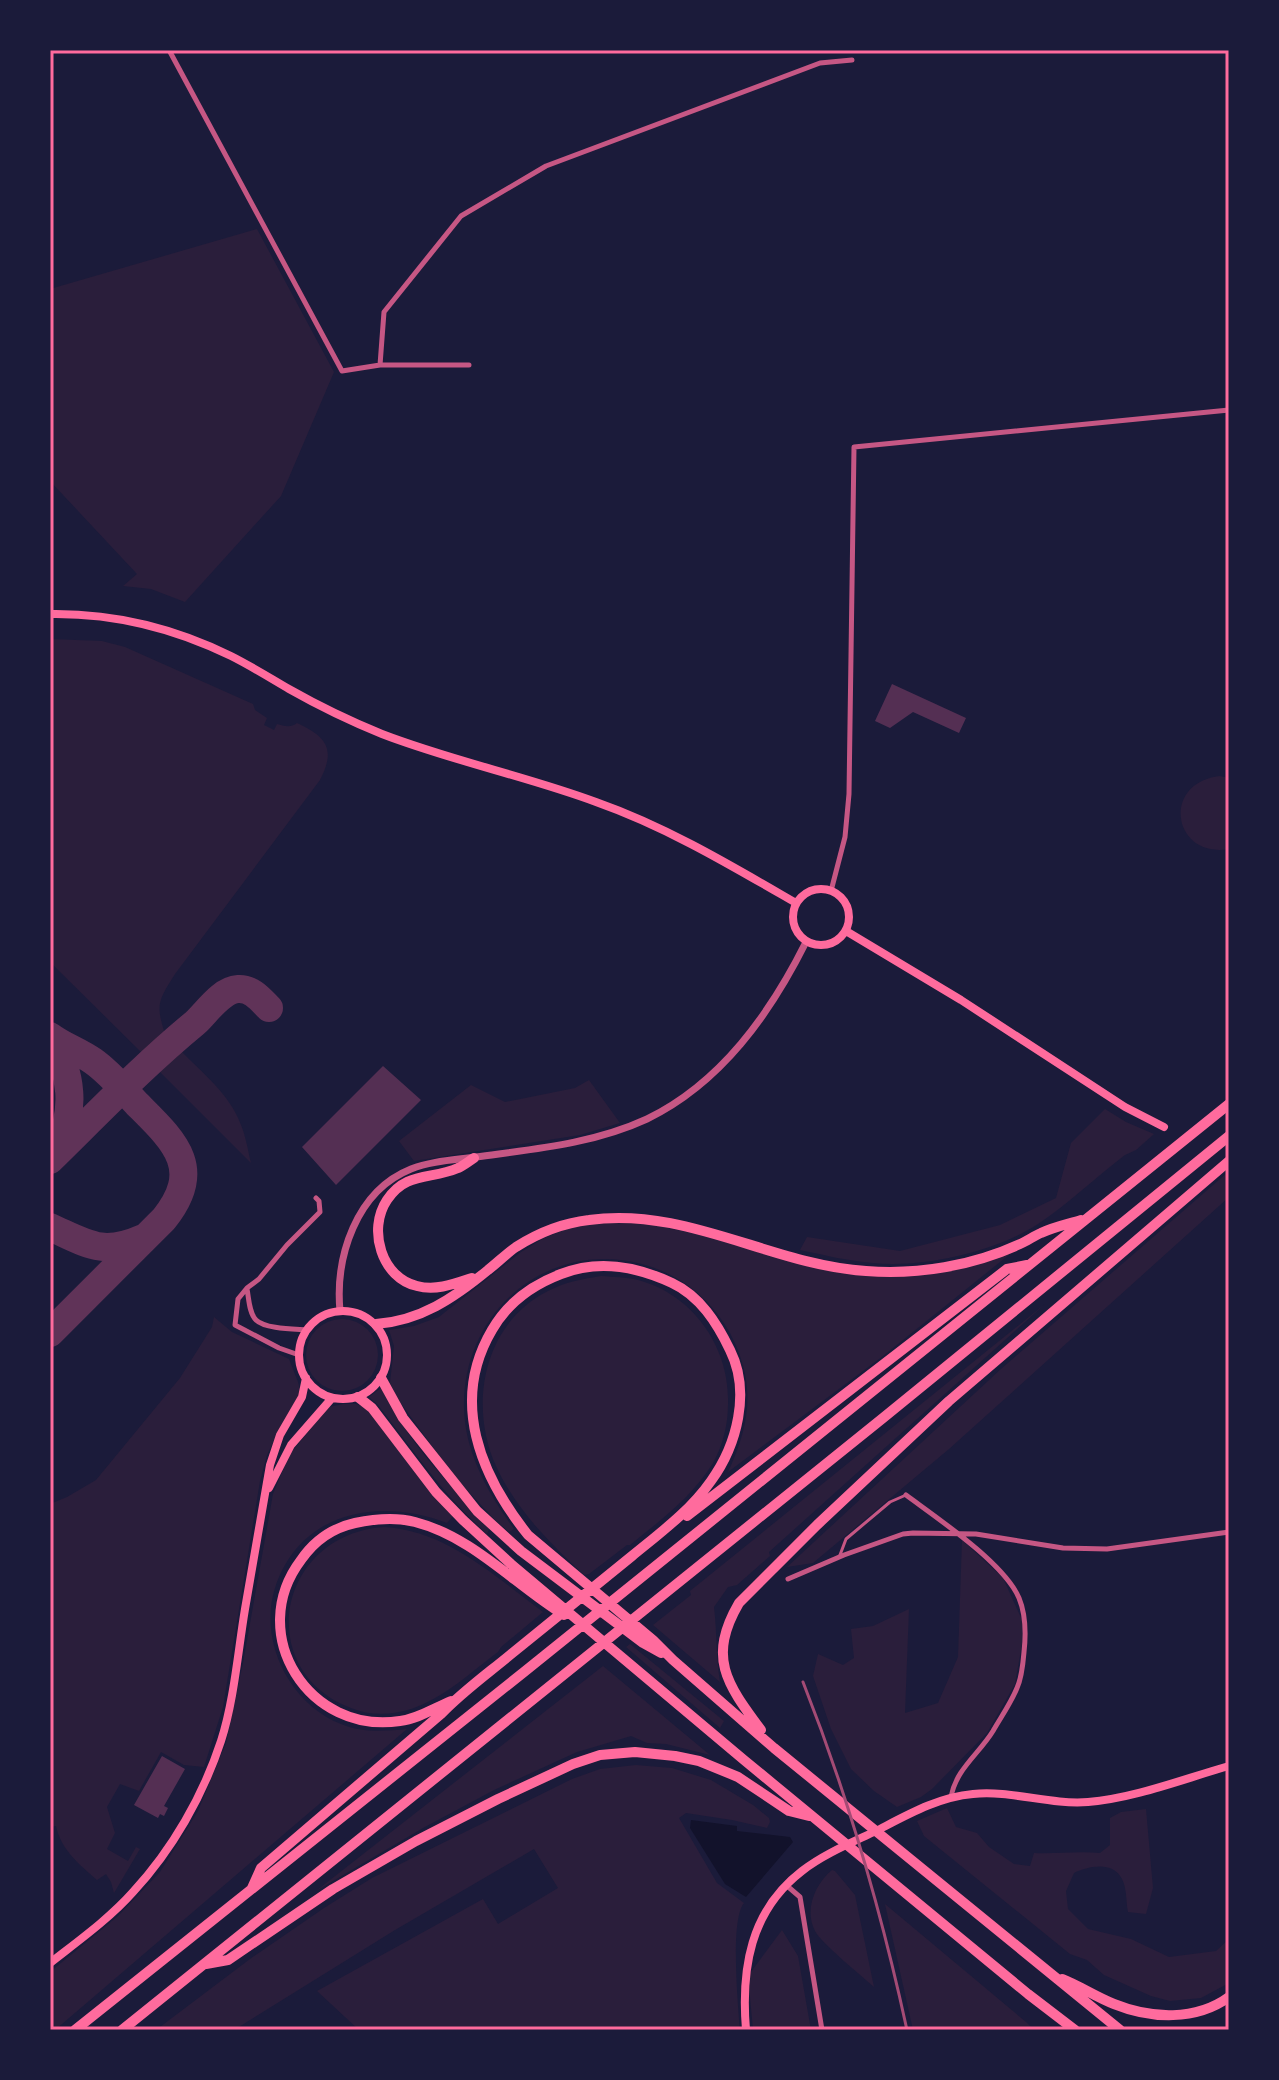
<svg xmlns="http://www.w3.org/2000/svg" width="1279" height="2080" viewBox="0 0 1279 2080" font-family="Roboto,sans-serif">
<rect width="100%" height="100%" fill="#1b1b3a"/>
<path fill="#2a1e3b" d="M257,229L334,372L281,496L185,602L151,589L123,586L137,574L50,481V289Z
M50,639L102,641L125,647L253,704L255,710L267,718L264,725L274,730L277,724C284,726 291,728 297,723C327,737 336,749 320,780L175,974C159,1000 155,1003 165,1034L142,1053L50,962Z
M1220,776L1229,778V849C1173,859 1160,783 1220,776Z
M180,1050C202,1073 230,1094 241,1125C246,1137 248,1151 251,1163L156,1068Z
M589,1080L620,1123L580,1135L414,1161L399,1141L471,1085L505,1102L575,1088Z
M1105,1109L1126,1122L1154,1134L1136,1150L1125,1155C1096,1177 1068,1204 1038,1224C995,1252 924,1268 873,1263C848,1261 824,1255 800,1250L807,1237L900,1251L1000,1225L1056,1198L1071,1143Z
M1227,1173L1229,1175V1197L949,1449L813,1563L787,1567L1001,1369Z
M631,1220L696,1234L820,1268L944,1273L1015,1250L883,1356L728,1472C751,1423 756,1383 730,1333C711,1299 680,1274 642,1264C548,1239 462,1311 464,1408C465,1453 488,1493 514,1529L509,1532L494,1519L454,1476L397,1398L390,1383L394,1346L389,1330L414,1326L439,1317L521,1252L544,1238L571,1227Z
M601,1276C613,1277 626,1277 638,1280C694,1295 730,1348 728,1404C728,1424 723,1445 713,1463C691,1498 662,1519 630,1545H627L589,1574L584,1575C550,1543 516,1510 496,1466C468,1404 484,1323 548,1291C565,1282 583,1279 601,1276Z
M1045,1304L769,1552L770,1556L737,1585L728,1587L714,1607C717,1632 716,1657 720,1682L653,1625L691,1595L690,1591Z
M214,1317L232,1332L289,1359L298,1382L300,1390L297,1399L277,1434L267,1455L260,1481L223,1707L204,1767L184,1765L161,1752L139,1791L120,1784L107,1807L115,1833L107,1849L128,1861L136,1847L140,1849L114,1893L111,1882L106,1874L97,1880C80,1865 61,1850 56,1826L50,1827V1504L67,1497L96,1480L180,1378L212,1327Z
M306 1355a36 36 0 1 1 72 0a36 36 0 1 1-72 0Z
M381,1388C405,1438 451,1488 490,1527L487,1534C444,1496 413,1450 378,1405L369,1397Z
M343,1404H356L366,1407L453,1516L447,1523C379,1497 300,1511 275,1588C258,1641 290,1704 341,1724C362,1733 385,1731 407,1729L55,2030H50V1972L118,1916L160,1872L198,1811L226,1743L243,1663L273,1494L289,1455L329,1407Z
M384,1527C448,1531 494,1576 543,1612L501,1647L498,1652C471,1672 444,1698 411,1709C392,1715 370,1716 351,1708C253,1671 276,1535 384,1527Z
M962,1540L1003,1578L1022,1620V1644L1015,1684L987,1733L932,1789L921,1797L897,1807L874,1791L851,1769L831,1729L813,1676L818,1654L843,1665L854,1658L851,1629L873,1626L909,1609L905,1713L938,1703L958,1657Z
M630,1644L724,1721L720,1728L626,1647Z
M603,1666L710,1755L666,1744L647,1743L631,1736L577,1752L494,1790L423,1828L316,1891Z
M636,1765L672,1768L711,1780L753,1805L769,1818L770,1822L767,1828L732,1820L686,1813L679,1818L717,1883L744,1903C730,1919 738,2006 740,2030H359L317,1991L483,1899L498,1924L558,1888L534,1849L395,1930L234,2030H156L250,1959L324,1908L372,1878L572,1779L600,1769Z
M947,1808L956,1827L977,1833L989,1847L1014,1864L1030,1866L1034,1853C1056,1854 1078,1851 1100,1853L1110,1845V1818L1121,1812L1146,1809L1153,1888L1146,1914L1128,1912C1126,1903 1127,1888 1122,1879C1113,1861 1089,1866 1074,1873L1066,1891L1068,1909L1088,1929L1131,1939L1169,1957L1216,1951L1229,1939V1983L1201,1998L1170,2001L1151,1996L1104,1975L1087,1960L1070,1954L924,1836L917,1821Z
M832,1870L835,1871L855,1895L874,1987C861,1975 822,1944 815,1931C804,1910 815,1884 832,1870Z
M885,1904L1026,2022L1034,2030H913Z
M782,1930L798,1956L811,2030H753L748,1976Z"/>
<path fill="#12122b" d="M691,1820L737,1826V1831L790,1837L793,1842L746,1897L725,1884L690,1828Z"/>
<g fill="none" stroke-linecap="round" stroke-linejoin="round">
<path stroke="#603358" stroke-width="28" d="M50,1036C63,1046 79,1051 93,1061C110,1073 123,1089 137,1104C174,1141 205,1168 164,1219L50,1333
M50,1039C73,1072 76,1112 57,1148
M50,1160C98,1113 144,1065 195,1023C207,1012 221,990 238,989C252,988 261,1000 269,1008
M50,1227C88,1244 102,1256 143,1238"/>
</g>
<path fill="#542f53" d="M892,684L966,718L959,733L913,712L890,728L875,721Z
M383,1066L421,1100L336,1185L302,1147Z
M162,1756L185,1769L164,1806L168,1808L164,1816L160,1814L158,1818L134,1805Z"/>
<g fill="none" stroke-linecap="round" stroke-linejoin="round">
<path stroke="#c65784" stroke-width="3" d="M840,1555L846,1539L890,1502L906,1495"/>
<path stroke="#c65784" stroke-width="5" d="M169,50L342,371L380,365H469
M380,365L384,312L461,216L546,166L820,63L852,60
M831,891L845,837L849,794L854,447L1229,410
M247,1289C249,1299 249,1313 256,1320C265,1329 294,1329 307,1330
M299,1355L279,1348L235,1325L238,1299L247,1288L259,1279L287,1245L320,1212L319,1201L316,1198
M906,1495C937,1518 1004,1563 1019,1598C1026,1615 1026,1634 1024,1652C1023,1664 1022,1677 1017,1688C1011,1703 1001,1717 993,1731C979,1754 956,1769 951,1797
M788,1579L844,1555L903,1534L913,1533L976,1534L1063,1548L1107,1549L1229,1532
M786,1885L800,1897L822,2030"/>
<path stroke="#c65784" stroke-width="7" d="M340,1311C335,1257 356,1191 411,1169C431,1161 454,1160 476,1157C534,1149 593,1144 647,1119C721,1083 770,1014 806,942"/>
<path stroke="#ff6b9d" stroke-width="8" d="M50,614C114,613 174,628 231,656C251,666 270,678 289,689C319,706 350,721 382,734C452,761 526,776 596,802C667,827 732,866 796,903
M793 917a28 28 0 1 1 56 0a28 28 0 1 1-56 0Z
M846,931L961,1000L1125,1107L1164,1127
M299 1355a44 44 0 1 1 88 0a44 44 0 1 1-88 0Z
M269,1488L291,1445L332,1398
M50,1963C78,1941 109,1919 133,1892C172,1850 203,1796 221,1741C234,1701 238,1651 245,1609C253,1561 262,1513 270,1465L280,1435L302,1397L306,1378
M746,2030C741,1969 750,1911 802,1871C824,1854 851,1843 876,1831C907,1815 938,1797 973,1794C1011,1790 1049,1805 1088,1802C1135,1798 1183,1779 1229,1766"/>
<path stroke="#ff6b9d" stroke-width="10" d="M472,1278C454,1284 436,1291 417,1286C382,1278 367,1230 387,1200C406,1171 431,1180 458,1168C463,1166 469,1161 474,1158
M376,1324C420,1321 454,1298 488,1270C497,1263 506,1254 516,1247C538,1233 563,1223 589,1220C685,1206 772,1265 866,1271C918,1275 972,1266 1020,1244C1027,1241 1034,1236 1041,1233C1053,1227 1068,1224 1081,1220
M381,1378L403,1418L477,1511L521,1551L643,1643L661,1653
M358,1397L372,1408L436,1492L463,1520L511,1564L744,1760L1028,1994L1075,2030
M687,1516L1007,1269L1027,1265
M451,1701C434,1708 418,1719 400,1721C309,1735 245,1634 301,1560C314,1541 332,1528 355,1523C374,1519 396,1517 415,1522C473,1537 515,1585 564,1615
M761,1730C727,1684 707,1658 739,1603L817,1525L949,1401L1229,1161
M252,1888L261,1868L441,1714C462,1692 487,1674 510,1655C551,1622 591,1589 632,1556C660,1533 690,1511 711,1481C737,1445 751,1392 730,1350C717,1323 700,1296 672,1283C636,1266 599,1259 561,1274C532,1285 508,1302 492,1330C450,1401 480,1475 528,1535L653,1640L673,1660L774,1748L1120,2030
M206,1964L228,1960L333,1889L416,1841L498,1799L573,1764L600,1755L635,1752L675,1756L699,1761L738,1777L789,1811L809,1816
M1062,1979C1080,1986 1096,1997 1114,2004C1151,2019 1196,2021 1229,1997
M75,2030L524,1672L1229,1104
M122,2030L883,1418L1229,1136"/>
<path stroke="#a44b75" stroke-width="3" d="M803,1682C848,1796 881,1910 907,2030"/>
</g>
<rect width="1279" height="2080" fill="none" stroke="#1b1b3a" stroke-width="104"/>
<rect x="52" y="52" width="1175" height="1976" fill="none" stroke="#ff6b9d" stroke-width="3"/>
</svg>
